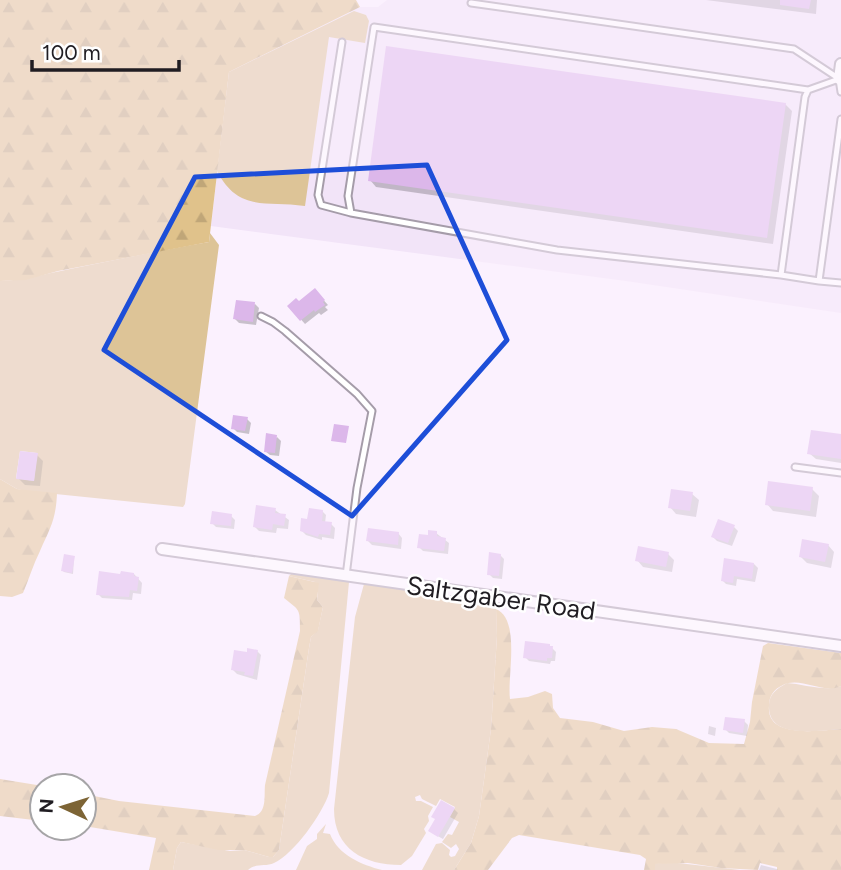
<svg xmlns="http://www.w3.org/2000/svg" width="841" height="870" viewBox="0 0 841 870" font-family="Figtree,sans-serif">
<defs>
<pattern id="forest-firs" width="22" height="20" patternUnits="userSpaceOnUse" patternTransform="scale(1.75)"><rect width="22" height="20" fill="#e0c28b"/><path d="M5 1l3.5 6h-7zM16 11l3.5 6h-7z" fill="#c0a678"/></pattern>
</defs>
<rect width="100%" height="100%" fill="#fbf1fe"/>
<path fill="#f2e4f8" d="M387,0H841V313L626,281L211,226L229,72L360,7H378Z"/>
<path fill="#ddc497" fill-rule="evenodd" d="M354,11L366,15L369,21L365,43L329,37L305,206C266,200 239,213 217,171L229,72Z
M210,233L219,245L185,504L183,507L26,491L17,489L0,479V281C25,280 45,274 70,269C116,260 162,250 209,242ZM20,451L37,453L34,481L16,478Z
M292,573L346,579L349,582L329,793C323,813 294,854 274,863C265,867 255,863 248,870H173L177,848L181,842L230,851L244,850L269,857H273L279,850L309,648L311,637L318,630L323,607L317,600L318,592L315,582L289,576Z
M368,582L496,601L497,636L491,729L479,816L471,843L454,870H422L436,844L442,843L450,850L449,855L451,857L455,856L459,849L456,844L451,848L442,842L448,834L452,835L459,822L450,817L455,807L440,799L436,806L422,799L420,795L415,797L416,801H421L433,807L428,816L429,821L424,829L426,833L412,856L401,865C364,865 334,849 334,809L355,617L364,584Z
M787,683C802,684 828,692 841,686V729C820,730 770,740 769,708C768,695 776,689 787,683Z
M326,824L323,833L330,834C338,855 362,865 382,870H296L307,846L317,839V834Z
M669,862L740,870H655V864Z"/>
<path fill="url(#forest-firs)" d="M0,0H356L360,7L229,72L209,242L58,271L26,280L0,281Z
M0,479L17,489L57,493C56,520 50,528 40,551C33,565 29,579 23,593L12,597L0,596Z
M289,576L319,583L317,600L323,607L318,631L311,637L309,648L279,850L273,857H269L244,850H218L181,842L177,848L173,870H149L156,838L84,826V794L119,801L255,816C267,812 264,796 265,785L300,631C300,608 300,611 284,598Z
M496,609C521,619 507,677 510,699L528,697L545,691L552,694L553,708L560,718L593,722L624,731L652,727L676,729L709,743L744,744L750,722L752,702L763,646L768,643L841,653V686C824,695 801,676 783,685C774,689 769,696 769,706C766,740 821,730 841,729V870H777V867L760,863L758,870L721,868L688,863L655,864V870H644L646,859L640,855L519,835L512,838L488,870H454L471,843L479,816L491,729L497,636Z
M0,779L43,786L42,821L0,816Z"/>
<path fill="#0003" d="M706,0H817L816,14Z
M785,104L792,111L773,244L376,187L370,180Z
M319,295L328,305L325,307L328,310L321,315L319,313L305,324L289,306Z
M255,304L259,308L256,325L239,323L235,319Z
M247,419L251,423L249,434L237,432L233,428Z
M841,436V463L816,459L809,453Z
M277,437L281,441L279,456L270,455L265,451Z
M37,455L43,461L40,486L25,485L18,478Z
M812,489L819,496L816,517L773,511L767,504Z
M692,494L699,500L696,517L676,514L670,507Z
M275,510L289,520L288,529L277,528L276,533L259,531L255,527Z
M322,511L326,515L325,523L331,524L335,528L334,539L322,537V540L306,535L302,531L309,521Z
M231,516L235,520L234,529L216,527L212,523Z
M734,527L738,531L732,546L717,541L713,537Z
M398,533L402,538L401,549L372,545L368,541Z
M436,533L449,543L448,554L423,551L419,547Z
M828,545L834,552L831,568L807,563L801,557Z
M668,554L674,560L672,572L643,567L637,560Z
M500,555L504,559L502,579L493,578L489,574Z
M74,558L73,574L64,572L63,571Z
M754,564L758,568L755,582L737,579L736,586L726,584L722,580Z
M134,574L142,583L141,594L133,593L132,600L102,598L98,594L122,576Z
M552,648L556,652L555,661H551L550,664L529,661L525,657Z
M257,651L261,655L257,680L237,674L233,670L249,654Z
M744,721L748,725L747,736L729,733L725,729Z
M709,726L716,728L715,736L708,734Z
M454,809L458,813L443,839L434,834Z
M761,865L777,869L778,870H759Z"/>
<path fill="#dcb7ea" d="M780,0H811L809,9L780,5Z
M386,46L786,103L767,238L368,181Z
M315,288L325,300L323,302L325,305L315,312L314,310L300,321L287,306L296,298L299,301Z
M236,300L255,302L253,322L233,319Z
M233,415L248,417L245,431L231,429Z
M334,424L349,426L346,443L331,441Z
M811,430L841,434V459L807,454Z
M266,433L277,435L275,453L264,452Z
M20,451L38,453L34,481L16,479Z
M768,481L813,487L810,511L765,505Z
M671,489L693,492L690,511L668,508Z
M256,505L276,508L275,513L286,514L284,526L273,524L272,530L253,527Z
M309,508L323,510L322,521L332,522L330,535L319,534L318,537L300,531L301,518L307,519Z
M212,511L232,514L231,526L210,524Z
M718,519L735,525L728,543L711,537Z
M368,528L399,532L398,545L366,541Z
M428,530L437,531V536L446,538L444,551L417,548L419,534L428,535Z
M802,539L829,544L825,562L799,557Z
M638,546L669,552L666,567L635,561Z
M489,552L501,554L499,576L487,575Z
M64,554L75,556L72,573L61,571Z
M724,558L754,563L752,579L734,576L733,583L721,581Z
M99,571L120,574L121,571L134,573V576L139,577L137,591L130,590L129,597L96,595Z
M525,641L550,644V646H553L552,658H547V661L523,658Z
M247,648L258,650L253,676L244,675L245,672L231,670L234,650L247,652Z
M725,717L745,719L743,733L723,730Z
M441,800L455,808L438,837L428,831L435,819L431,817Z"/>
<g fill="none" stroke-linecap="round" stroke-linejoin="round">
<defs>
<path id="lane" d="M471,3L794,49L838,78
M342,42L318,195L321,205L351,213
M839,79L841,92
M808,90L805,97L781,275L557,250L351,213L348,196L374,27L808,90L839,79
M841,119L819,281L841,283
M781,275L819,281
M261,316L273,322L285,331L357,394L372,411L357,488L346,576
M795,467L841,473"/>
<path id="street" d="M839,79L841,64
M162,549L841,646"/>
</defs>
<use href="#lane" stroke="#a59ca9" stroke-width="9"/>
<use href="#street" stroke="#a59ca9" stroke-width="14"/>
<use href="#lane" stroke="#fff" stroke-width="5"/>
<use href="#street" stroke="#fff" stroke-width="10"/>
</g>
<path d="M0 0H841V870H0ZM427,165L507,340L352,516L104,350L195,177Z" fill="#fbf1fe" fill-opacity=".55" fill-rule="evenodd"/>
<path fill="none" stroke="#1d4ed8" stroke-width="5" stroke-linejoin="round" d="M427,165L507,340L352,516L104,350L195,177Z"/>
<g text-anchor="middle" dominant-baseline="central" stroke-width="5" stroke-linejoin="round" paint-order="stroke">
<g font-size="26" fill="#201d22" stroke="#fff">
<text transform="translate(501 598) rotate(8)">Saltzgaber Road</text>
</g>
</g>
<g transform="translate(63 807) rotate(274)"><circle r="33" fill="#ffffff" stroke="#a6a5a7" stroke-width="2"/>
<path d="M0-5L12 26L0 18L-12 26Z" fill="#7d6435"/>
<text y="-10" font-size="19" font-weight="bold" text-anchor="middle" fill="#201d22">N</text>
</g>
<path d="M32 60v10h147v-10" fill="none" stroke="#201d22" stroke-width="3.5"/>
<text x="42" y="60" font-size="21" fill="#201d22" stroke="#ffffff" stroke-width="5" paint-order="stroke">100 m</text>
</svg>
